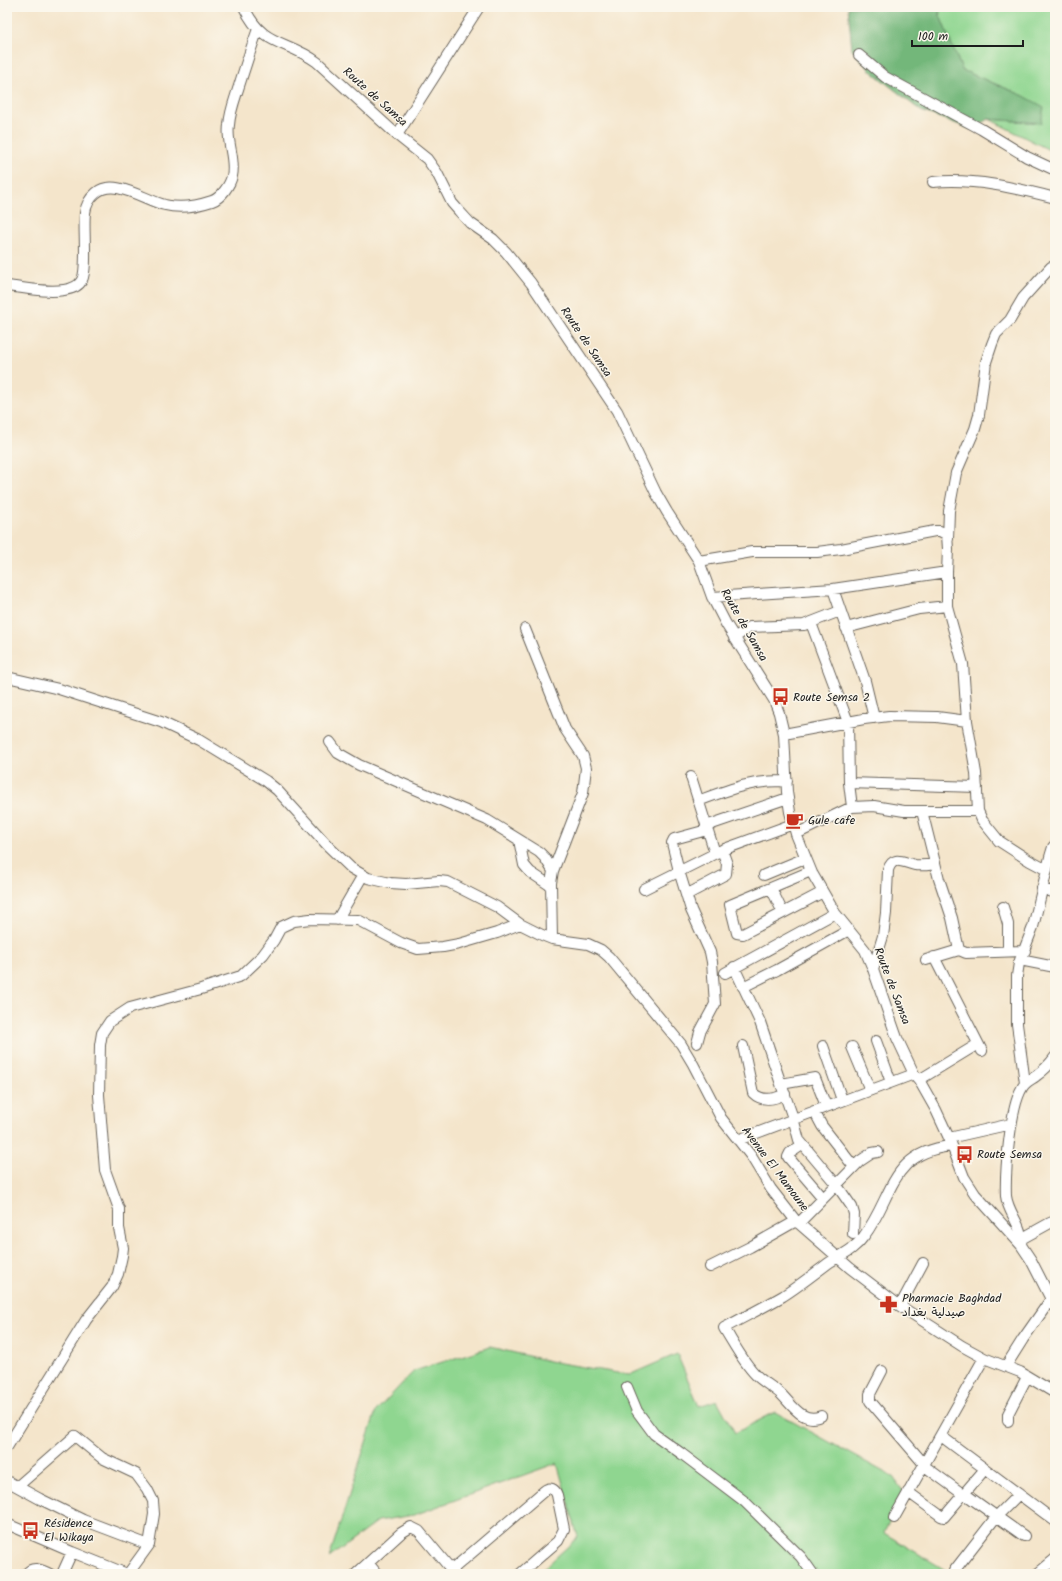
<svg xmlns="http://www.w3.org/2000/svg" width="1062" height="1581" viewBox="0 0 1062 1581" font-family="Kalam,'Playpen Sans Arabic',sans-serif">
<rect width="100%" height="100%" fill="#fbf7ec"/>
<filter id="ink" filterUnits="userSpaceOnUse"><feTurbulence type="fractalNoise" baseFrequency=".025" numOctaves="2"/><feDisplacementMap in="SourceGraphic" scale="8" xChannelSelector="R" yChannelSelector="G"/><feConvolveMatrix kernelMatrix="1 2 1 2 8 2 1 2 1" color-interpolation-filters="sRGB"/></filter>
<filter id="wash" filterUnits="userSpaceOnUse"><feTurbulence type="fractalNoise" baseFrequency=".012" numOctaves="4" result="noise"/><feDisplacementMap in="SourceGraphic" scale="16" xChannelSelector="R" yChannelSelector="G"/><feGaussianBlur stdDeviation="0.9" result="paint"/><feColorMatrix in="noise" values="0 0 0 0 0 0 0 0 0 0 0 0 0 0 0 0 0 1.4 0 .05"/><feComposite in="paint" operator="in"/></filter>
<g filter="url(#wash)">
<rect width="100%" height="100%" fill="#f4e5cb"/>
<path fill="#8fd690" stroke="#567956" d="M939,7H1055V153L989,119L1041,123L1024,96L962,70L940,16Z
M490,1347L549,1361L629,1375L677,1354L699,1406L717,1400L735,1433L775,1412L893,1477L903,1491L884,1533L952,1574H538L578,1537L557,1463L414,1515L378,1521L329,1558L376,1411L414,1371Z"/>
<path fill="#73b77a" stroke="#486a4b" d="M848,7H939L940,16L962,70L1024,96L1044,107L1041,123L989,119L971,129L921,111L872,72L852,50Z"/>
</g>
<g filter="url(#ink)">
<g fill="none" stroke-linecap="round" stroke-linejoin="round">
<defs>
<path id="minor" d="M244,7C263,48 286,39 317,62L397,135L427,159L437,173L452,203L459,211L470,223L493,239L506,252L531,283L617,411L656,493L667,512L699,561L712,597L726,624L774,700L779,713L784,734L787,792L790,812L796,834L812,873L835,913L865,950L873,969L897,1038L914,1074L919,1080L936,1110L949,1138L964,1177L975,1194L1021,1245L1031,1260L1055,1307
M859,55L885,77L981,129L1027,157L1055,170
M397,135L479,7
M933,182C974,178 1016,188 1055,198
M7,286C25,288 46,293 64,290C71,289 79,286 82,280C88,267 83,229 85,213C86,205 90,198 96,193C114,177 146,201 165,205C180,209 197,206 212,201C221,198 230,185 232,176C236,159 226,142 229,125C230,111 235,99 239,86C245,67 251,48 258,29
M948,539L949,511L956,473L975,429L979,415L986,362L992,344L996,334L1010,320L1023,298L1051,267
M699,561L752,552H817L841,549L935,531H940L947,535L948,549L947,572V606L963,664L967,721L976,773L978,811L982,820L999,841L1030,861L1047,870
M833,589L865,681L874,718
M712,597L833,589L947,572
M811,623L848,722L849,783L852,807
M846,628L919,609L947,606
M525,629L565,729L583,756L586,768L583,793L553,871L551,883L552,939
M734,638L750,627L804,625L840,611
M7,677L59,689L161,722L199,740L266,781L277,790L329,847L351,868L368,878L390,883L406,884L439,881L448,882L497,907L520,924L542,935L552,939L588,944L601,950L609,957L681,1044L693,1064L721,1118L751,1156L771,1189L796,1221L850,1268L900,1306L962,1346L984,1358L1020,1372L1055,1393
M784,734L864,719L889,716L937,717L967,721
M330,742L338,753L359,765L487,820L539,852L545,858L553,871
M691,777L715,853
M849,783L977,787
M698,801C730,789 752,780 787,781
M922,811L939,879L952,918L959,950L966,953L1025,951
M706,826L788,798
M796,834L852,807L874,806L904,811H978
M519,840L524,865L530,872L551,886
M811,871L730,905L737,933L743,934L823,892
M764,875L805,858
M771,888L783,913
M1042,888L1055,893
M644,889L722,850L793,824
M686,895L726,874L727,864L722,850
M1003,907L1008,924V951
M337,920L363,875
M934,957L982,1051
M926,960L959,950
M1020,960L1055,967
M734,967L760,1022L781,1084
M873,969L883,936L886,913L888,870C893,854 904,863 915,865C922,866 928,865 935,864
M725,973L835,913
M743,987L777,970L849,930
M876,1041L891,1082
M697,1043L700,1032L715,1004L712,962L710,952L691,910L679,871L672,843L674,839L707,830
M743,1046L753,1093C762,1102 775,1099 785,1094
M823,1046L842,1100
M852,1047L870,1090
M919,1080L978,1044
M1025,1083L1017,1024V976L1019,963L1033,927L1050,857L1053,847L1055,845
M826,1106L815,1078L781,1084L793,1118L799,1140L836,1184L852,1207L854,1214L853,1234
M814,1111L822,1126L854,1167
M949,1138L1011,1124
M738,1140L914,1074
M802,1145L790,1153L788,1157L823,1198
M799,1223L860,1161L872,1153L878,1152
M1021,1239L1050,1223L1055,1221
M1021,1245C1024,1226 1008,1214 1006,1196C1005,1172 1010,1108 1022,1088C1025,1082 1031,1080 1036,1076C1043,1071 1050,1064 1055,1057
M710,1267L750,1247L796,1221
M900,1306L923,1263
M1006,1366L1023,1339L1051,1299
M882,1371L870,1394V1401L924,1464
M627,1387L637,1411L654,1434L682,1454L744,1501L801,1557L813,1574
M821,1416C803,1424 792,1405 781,1394C773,1387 763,1382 756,1375C743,1362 734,1344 724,1328C744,1317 764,1307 783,1296C799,1286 815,1273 830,1262C843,1254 855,1249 864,1236C894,1196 889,1153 951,1146
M1008,1421V1414L1027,1377
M941,1436L1055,1521
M7,1447L86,1320L112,1287L118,1274L122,1256L123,1248L119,1228V1209L105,1170L99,1095L100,1045L102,1033L110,1021L130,1008L201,989L241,976L263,955L274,940L281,927L294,921L310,919L358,920L401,943L418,949L443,947L459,944L497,933L520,924
M923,1465L964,1495
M7,1481L40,1499L83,1520L149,1545
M18,1486L75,1436L102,1458L136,1474L147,1489L153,1501L154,1514L149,1545L128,1574
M908,1492L941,1516L944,1517L985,1469
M965,1494L1024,1536
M894,1518L984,1358
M7,1524L72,1552L127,1574
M368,1563L377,1574
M954,1571L996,1517L1019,1494
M26,1574C33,1565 41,1570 50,1574
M62,1574L72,1552
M356,1574L401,1533L411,1527L419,1531L455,1574
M447,1574L544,1491C550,1486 555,1489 557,1495L564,1529L558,1541L520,1574
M1037,1574L1055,1559"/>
</defs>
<use href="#minor" stroke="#686259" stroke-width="12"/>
<use href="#minor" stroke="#fff" stroke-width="10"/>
</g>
</g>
<defs>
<symbol id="bus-bare" viewBox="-9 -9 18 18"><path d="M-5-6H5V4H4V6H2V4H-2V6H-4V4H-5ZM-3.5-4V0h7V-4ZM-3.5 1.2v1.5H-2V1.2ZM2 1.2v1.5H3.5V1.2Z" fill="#c8321e" stroke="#fbf7ec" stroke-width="2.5" paint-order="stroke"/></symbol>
<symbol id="cafe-bare" viewBox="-9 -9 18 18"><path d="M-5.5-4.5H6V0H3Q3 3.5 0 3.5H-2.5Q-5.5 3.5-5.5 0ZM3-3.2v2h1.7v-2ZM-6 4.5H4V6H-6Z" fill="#c8321e" stroke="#fbf7ec" stroke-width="2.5" paint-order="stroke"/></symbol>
<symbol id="pharmacy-bare" viewBox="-9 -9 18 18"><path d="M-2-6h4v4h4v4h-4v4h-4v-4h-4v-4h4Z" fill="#c8321e" stroke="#fbf7ec" stroke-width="2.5" paint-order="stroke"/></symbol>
</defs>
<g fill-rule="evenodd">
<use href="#bus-bare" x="768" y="684" width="25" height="25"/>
<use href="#cafe-bare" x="782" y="808" width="25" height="25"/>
<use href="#bus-bare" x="952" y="1142" width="25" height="25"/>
<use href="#pharmacy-bare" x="876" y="1292" width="25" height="25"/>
<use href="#bus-bare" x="18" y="1518" width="25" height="25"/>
</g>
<g text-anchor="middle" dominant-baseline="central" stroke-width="3" stroke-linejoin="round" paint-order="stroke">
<g font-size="12" fill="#1c1c1c" stroke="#fbf7ec">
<text transform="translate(375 97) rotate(42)">Route de Samsa</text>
<text transform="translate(586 342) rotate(56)">Route de Samsa</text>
<text transform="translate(744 625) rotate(60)">Route de Samsa</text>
<text transform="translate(892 986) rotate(69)">Route de Samsa</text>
<text transform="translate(775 1169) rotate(53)">Avenue El Mamoune</text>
</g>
<g font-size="12" fill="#1c1c1c" stroke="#fbf7ec" text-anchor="start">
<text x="793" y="697">Route Semsa 2</text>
<text x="808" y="820">Gule cafe</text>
<text x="977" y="1154">Route Semsa</text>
<text x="902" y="1298">Pharmacie Baghdad<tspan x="902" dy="14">صيدلية بغداد</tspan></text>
<text x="44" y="1523">Résidence<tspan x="44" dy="14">El Wikaya</tspan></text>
</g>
</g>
<rect width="1062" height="1581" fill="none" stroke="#fbf7ec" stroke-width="24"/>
<path d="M912 40v6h111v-6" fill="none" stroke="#1c1c1c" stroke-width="2"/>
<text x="918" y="40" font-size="12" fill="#1c1c1c" stroke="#fbf7ec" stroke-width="3" paint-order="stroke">100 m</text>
</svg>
